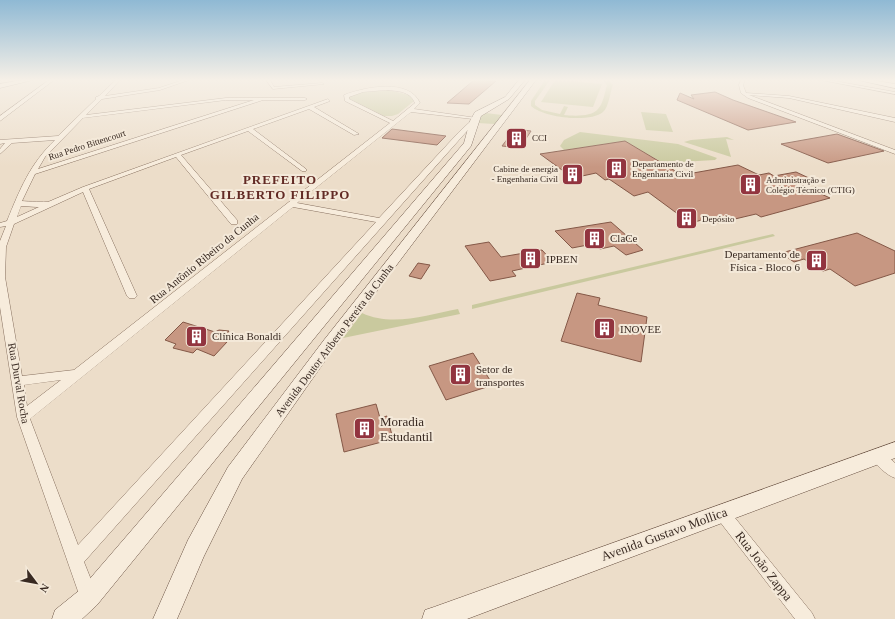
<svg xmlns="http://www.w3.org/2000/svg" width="895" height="619" viewBox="0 0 895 619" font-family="Georgia,serif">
<rect width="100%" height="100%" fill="#ecddc9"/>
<path fill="#c9c99e" d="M545,80H550L535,101V105L542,110L560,114L564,106L568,107L564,115C573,116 592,117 598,109C603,104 605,92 607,85L603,80H608L613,85C610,92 609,107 603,112C590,123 544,118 531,106V101Z
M555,80H561L602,84L593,107L541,102Z
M389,90L409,95L414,101L398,114L392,116H384L350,99L348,97L363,92Z
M641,112L666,114L673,132L646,130Z
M486,113L502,115L495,124L477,123L483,114Z
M580,132L678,144L717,158L715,160L663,163L625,141L564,150L560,146L564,140Z
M727,137L734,140L726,139L731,157L684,142L691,140Z
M773,234L775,236L472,309V305Z
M458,309L460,314L343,338L362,313C392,327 427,315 458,309Z"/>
<path fill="#c79782" stroke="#845847" d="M474,80L496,81L469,104L447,103Z
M715,92L733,100L796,122L748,130L677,100L680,93L694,99L691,95Z
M392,129L446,136L437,145L382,138Z
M515,129L531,131L520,148L502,146Z
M837,134L884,151L828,163L781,144Z
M625,141L682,175L738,165L759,175L769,173L774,176L796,172L811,179L795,182L830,198L761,217L756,214L718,223L710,218L690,223L648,192L634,196L609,179L605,180L596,173L573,178L540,154Z
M611,222L643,250L626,255L614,246L600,249L593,244L572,248L555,231Z
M857,233L895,251V273L855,286L830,269L823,271L804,259L794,262L781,253Z
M489,242L501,257L542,250L553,262L512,271L516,276L490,281L465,246Z
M418,263L430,265L421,279L409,276Z
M577,293L600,298L598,305L647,317L641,362L561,341Z
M183,322L215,332L219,330L229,331L221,341L227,342L214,356L197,349L193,353L173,348L176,344L165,340Z
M473,353L493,385L446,400L429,366Z
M376,404L380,418L387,416L393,439L344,452L336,414Z"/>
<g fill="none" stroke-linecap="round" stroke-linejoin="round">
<defs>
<path id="street" d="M49,80H54L0,121V116Z
M116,80H120L105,96L159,88L183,80H189L160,90L102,99L86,115L226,98H305L307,99L305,100H263L35,174L22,201C28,202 45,201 48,202L83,187L328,99L330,101L314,107L359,134L354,135L309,109L253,129L306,169V171H302L248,131L181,155L237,220V224H231L176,157L89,189L137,296L135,298H129L127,296L83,192L14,224L6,247L5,277L22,376L74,370L390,123L345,101L344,95C365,87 409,78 420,103L414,109L477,118L474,120L475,122L84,562L98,597L95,603L89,606L83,603L80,597L17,417L0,307V241L6,226L0,227V223L7,221C20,189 30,164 55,140L12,143L0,154V149L5,143L0,144V140L58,136L96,99V97L99,96ZM386,90C398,91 410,91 415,103L393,121L349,99V97L363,92ZM226,100H254L38,169L45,157L83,118ZM411,112L473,119L459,132L379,218L297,203ZM21,206L37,207H39L17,217ZM293,207L376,222L78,545L30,419ZM61,380L27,406L24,385Z
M266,80H270L274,87L322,83L324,84L273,89Z
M741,80H745L743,85L746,93L789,96L895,118V122L789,98L749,95L895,150V154L748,98L741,93L739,85Z
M821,80H829L895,92V94Z
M878,450L883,452L895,463V478C886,475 875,464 871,456L873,452Z
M722,506L727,508L812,613L815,619H795L717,518L714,513L717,508Z"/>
<path id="secondary" d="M22,80H33L0,88V84Z
M519,80H525L509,99L481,116L471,146L97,605L82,619H52L55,610L81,589L131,531L464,143L470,121L475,112L505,97Z
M530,80H536L334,348L242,479L204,556L177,619H153L188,540L228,467L324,340Z
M858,80H871L895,84V88Z
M895,442V458L467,619H422L425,610L434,607Z"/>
</defs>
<use href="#street" stroke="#87705f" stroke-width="1"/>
<use href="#secondary" stroke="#695142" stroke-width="1"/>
<use href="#street" fill="#f7ecdc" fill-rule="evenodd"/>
<use href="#secondary" fill="#f7ecdc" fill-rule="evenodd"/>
</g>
<linearGradient id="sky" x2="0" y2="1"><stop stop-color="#8fb9d4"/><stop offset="0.48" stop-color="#f6f0e7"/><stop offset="1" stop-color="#f6f0e7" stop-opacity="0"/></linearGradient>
<rect width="895" height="167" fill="url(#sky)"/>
<defs>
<symbol id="building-square" viewBox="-11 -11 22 22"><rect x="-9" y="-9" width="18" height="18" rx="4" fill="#92343f" stroke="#f4e9d9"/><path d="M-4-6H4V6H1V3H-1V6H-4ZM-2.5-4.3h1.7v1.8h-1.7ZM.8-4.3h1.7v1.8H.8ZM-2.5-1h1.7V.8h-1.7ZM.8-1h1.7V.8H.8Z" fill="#fff"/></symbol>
</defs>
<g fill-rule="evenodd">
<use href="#building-square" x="504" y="126" width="25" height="25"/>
<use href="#building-square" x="604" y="156" width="25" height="25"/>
<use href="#building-square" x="560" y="162" width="25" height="25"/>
<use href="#building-square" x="738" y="172" width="25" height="25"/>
<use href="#building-square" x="674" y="206" width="25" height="25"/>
<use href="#building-square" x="582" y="226" width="25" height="25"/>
<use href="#building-square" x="518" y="246" width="25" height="25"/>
<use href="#building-square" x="804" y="248" width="25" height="25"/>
<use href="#building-square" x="592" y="316" width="25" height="25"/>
<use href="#building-square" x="184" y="324" width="25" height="25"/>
<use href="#building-square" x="448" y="362" width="25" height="25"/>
<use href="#building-square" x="352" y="416" width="25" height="25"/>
</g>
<g text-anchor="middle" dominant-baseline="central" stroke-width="4" stroke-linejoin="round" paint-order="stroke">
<g font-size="9" fill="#392a22" stroke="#f4e9d9" text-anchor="start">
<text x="532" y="138">CCI</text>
<text x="632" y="164">Departamento de<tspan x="632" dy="10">Engenharia Civil</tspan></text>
<text x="558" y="169" text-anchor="end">Cabine de energia<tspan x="558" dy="10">- Engenharia Civil</tspan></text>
<text x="766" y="180">Administração e<tspan x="766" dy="10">Colégio Técnico (CTIG)</tspan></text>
<text x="702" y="219">Depósito</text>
</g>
<g font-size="9" fill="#392a22" stroke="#f4e9d9">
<text transform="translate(87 145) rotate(-18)">Rua Pedro Bittencourt</text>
</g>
<g font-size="11" fill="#392a22" stroke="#f4e9d9" text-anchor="start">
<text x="610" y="238">ClaCe</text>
<text x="800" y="254" text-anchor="end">Departamento de<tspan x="800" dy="13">Física - Bloco 6</tspan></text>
<text x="546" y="259">IPBEN</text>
<text x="620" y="329">INOVEE</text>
<text x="212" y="336">Clínica Bonaldi</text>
<text x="476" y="369">Setor de<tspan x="476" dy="13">transportes</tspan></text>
</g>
<g font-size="11" fill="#392a22" stroke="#f4e9d9">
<text transform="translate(204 258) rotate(-39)">Rua Antônio Ribeiro da Cunha</text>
<text transform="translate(334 340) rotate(-53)">Avenida Doutor Ariberto Pereira da Cunha</text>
<text transform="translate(19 383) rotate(80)">Rua Durval Rocha</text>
</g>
<g font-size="13" font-weight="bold" letter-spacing="1" fill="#622a24" stroke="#f4e9d9">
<text x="280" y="179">PREFEITO<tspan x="280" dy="15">GILBERTO FILIPPO</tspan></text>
</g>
<g font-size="13" fill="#392a22" stroke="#f4e9d9" text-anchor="start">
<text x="380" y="421">Moradia<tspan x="380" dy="15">Estudantil</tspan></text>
</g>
<g font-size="13" fill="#392a22" stroke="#f4e9d9">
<text transform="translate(664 534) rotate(-20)">Avenida Gustavo Mollica</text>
<text transform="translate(764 566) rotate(52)">Rua João Zappa</text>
</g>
</g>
<g transform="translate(36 583) rotate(122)" stroke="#f4e9d9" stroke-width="3" paint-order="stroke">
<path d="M0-3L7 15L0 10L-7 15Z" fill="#392a22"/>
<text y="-6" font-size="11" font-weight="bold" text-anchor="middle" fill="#392a22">N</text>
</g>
</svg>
